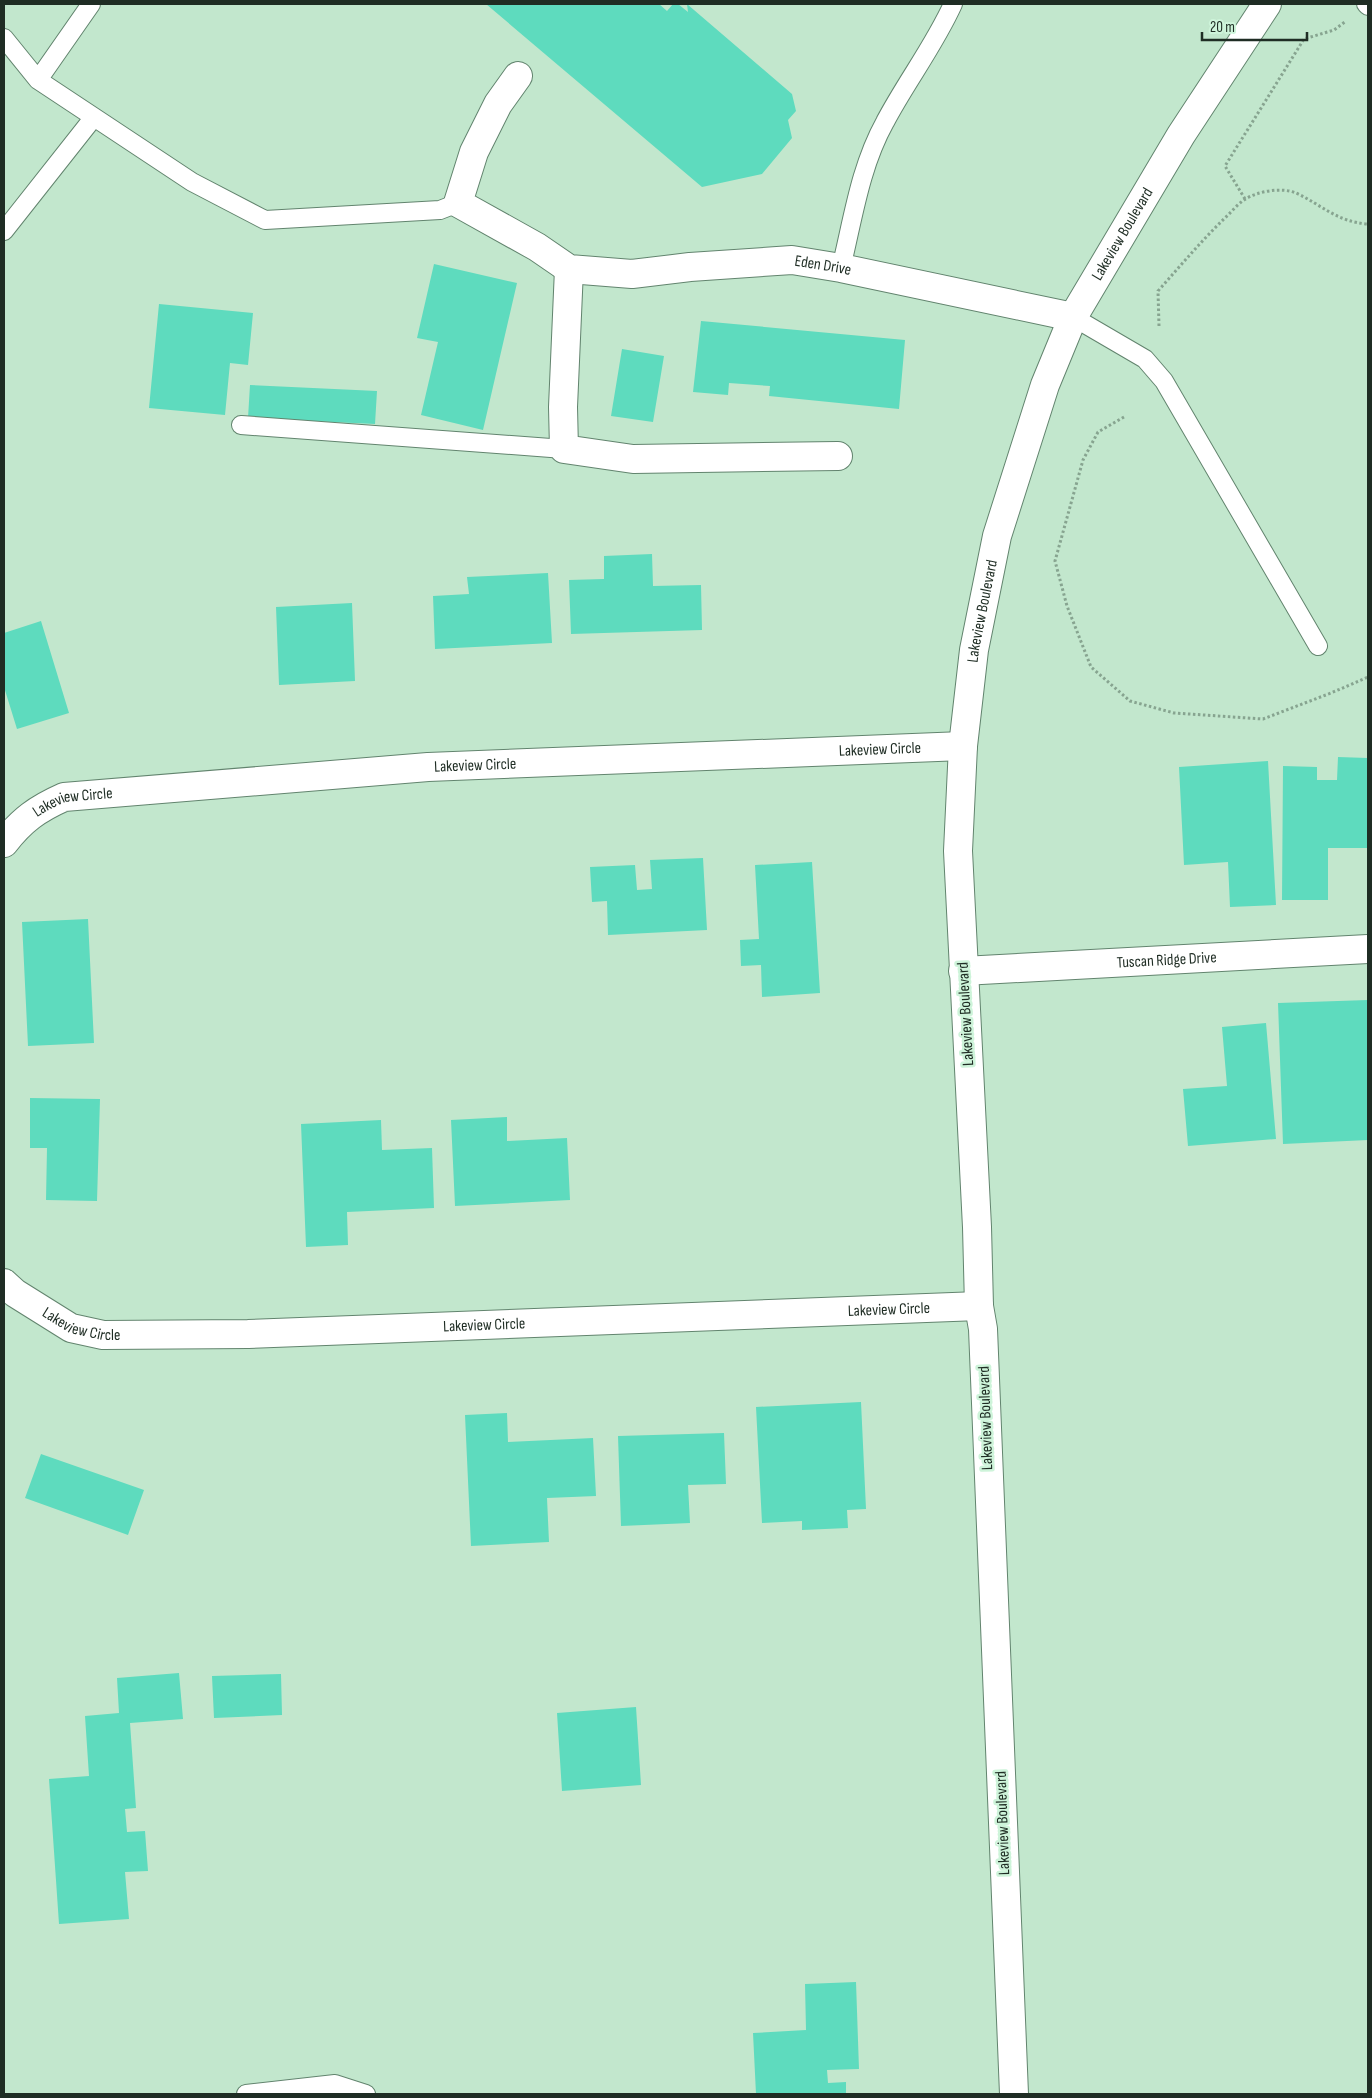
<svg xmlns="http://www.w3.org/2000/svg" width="1372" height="2098" viewBox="0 0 1372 2098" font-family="'Sofia Sans Condensed',sans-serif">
<rect width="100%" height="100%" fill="#c2e7cd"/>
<path fill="#5edbbe" d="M486,4H659L667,11L673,4H678L688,12L687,4L792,94L796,111L788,120L792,138L762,174L702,187Z
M434,264L517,283L483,430L421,415L438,342L417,338Z
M159,304L253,313L248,365L230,363L225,415L149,408Z
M701,321L905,340L899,409L769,396L770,386L729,383L728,395L693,392Z
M622,349L664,356L653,422L611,416Z
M250,385L377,391L375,424L248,418Z
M652,554L653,586L701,585L702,630L571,634L569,580L604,579V556Z
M548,573L552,643L435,649L433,596L469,594L467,577Z
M352,603L355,681L279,685L276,607Z
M41,621L69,713L17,729L4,687V633Z
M1338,757L1368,758V848H1328V900H1282L1283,766L1317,767V780H1337Z
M1268,761L1276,905L1230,907L1228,862L1184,865L1179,767Z
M703,858L707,930L608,935L607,901L592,902L590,867L635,865L637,890L652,889L650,860Z
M812,862L820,993L762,997L761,965L741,966L740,940L759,939L755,865Z
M88,919L94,1043L28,1046L22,922Z
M1368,1000V1140L1283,1144L1278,1003Z
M1266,1023L1276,1139L1188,1146L1183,1089L1227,1086L1222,1027Z
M30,1098L100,1099L97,1201L46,1200L47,1148H30Z
M507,1117V1141L567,1138L570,1200L455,1206L451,1120Z
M381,1120L382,1150L432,1148L434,1208L347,1212L348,1245L306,1247L301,1124Z
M861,1402L866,1509L847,1510L848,1528L802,1530V1521L762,1523L756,1407Z
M507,1413L508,1442L593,1438L596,1496L547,1498L549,1542L471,1546L465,1415Z
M724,1433L726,1484L688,1485L690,1523L621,1526L618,1436Z
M41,1454L144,1490L128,1535L25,1498Z
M179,1673L183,1719L130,1723L136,1808L125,1809L127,1832L145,1831L148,1871L125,1872L129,1919L59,1924L49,1779L89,1776L85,1716L119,1713L117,1678Z
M281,1674L282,1715L214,1718L212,1676Z
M636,1707L641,1785L562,1791L557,1713Z
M856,1982L859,2069L827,2070L828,2083L846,2082V2094H756L753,2033L806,2030L805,1984Z"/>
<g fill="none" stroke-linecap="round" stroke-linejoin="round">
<defs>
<path id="lane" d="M1366,4L1368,6
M4,38L38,80L192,182L265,220L440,210L458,203
M38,80L91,4
M4,231L94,117
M841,268C853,219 860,167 885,122C906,82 934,46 953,4
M1073,317L1145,359L1164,381L1318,646
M241,425L564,449
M246,2094L335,2084L366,2094"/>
<g id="street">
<path id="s1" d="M518,76L498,104L474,152L458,203L537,247L569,269L632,274L690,267L792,260L841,268L1073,317"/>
<path d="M569,269L563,407L564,449L633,459L838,456"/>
<path id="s2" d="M4,843C22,820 37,809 64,797L428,767L963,746"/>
<path id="s3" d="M963,971L1368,949"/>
<path id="s4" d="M4,1283L15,1293L71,1328L103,1335L248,1334L979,1306"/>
</g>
<g id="secondary">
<path id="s5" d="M1014,2094L983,1329L979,1306L977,1227L958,851L963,746L974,650L997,536L1045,385L1073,317L1181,135L1267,4"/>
</g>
</defs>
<use href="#lane" stroke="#62846e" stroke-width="20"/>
<use href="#street" stroke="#62846e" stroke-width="30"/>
<use href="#secondary" stroke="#62846e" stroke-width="30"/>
<path stroke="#87a490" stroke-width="3" stroke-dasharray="2.5 2.5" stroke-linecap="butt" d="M1245,199L1225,166L1304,39L1334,30L1346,21
M1159,326L1158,291C1181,265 1203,239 1228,215C1233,210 1238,204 1244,200C1257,191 1282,187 1296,193C1322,205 1337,222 1368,224
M1124,417L1098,432L1083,460L1055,561L1067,606L1091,667L1130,701L1174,713L1263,719L1331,693L1368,677"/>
<use href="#lane" stroke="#fff" stroke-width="18"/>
<use href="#street" stroke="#fff" stroke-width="28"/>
<use href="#secondary" stroke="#fff" stroke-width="28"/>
</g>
<g text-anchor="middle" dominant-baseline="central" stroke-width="5" stroke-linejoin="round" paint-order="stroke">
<g font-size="16" fill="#1f2d24" stroke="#cef4da">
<text stroke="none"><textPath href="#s5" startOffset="1891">Lakeview Boulevard</textPath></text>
<text stroke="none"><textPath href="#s1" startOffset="526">Eden Drive</textPath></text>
<text stroke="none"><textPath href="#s5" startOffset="1486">Lakeview Boulevard</textPath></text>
<text stroke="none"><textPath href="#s2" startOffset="894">Lakeview Circle</textPath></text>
<text stroke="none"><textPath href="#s2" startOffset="489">Lakeview Circle</textPath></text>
<text stroke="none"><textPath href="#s2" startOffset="84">Lakeview Circle</textPath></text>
<text stroke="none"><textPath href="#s3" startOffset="204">Tuscan Ridge Drive</textPath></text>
<text transform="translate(966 1014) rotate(-93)">Lakeview Boulevard</text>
<text stroke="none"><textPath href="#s4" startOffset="900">Lakeview Circle</textPath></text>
<text stroke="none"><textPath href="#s4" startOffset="90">Lakeview Circle</textPath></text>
<text stroke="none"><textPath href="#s4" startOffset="495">Lakeview Circle</textPath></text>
<text transform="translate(986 1418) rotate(-92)">Lakeview Boulevard</text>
<text transform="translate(1003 1823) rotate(-92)">Lakeview Boulevard</text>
</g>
</g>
<rect width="1372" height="2098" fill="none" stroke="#1f2d24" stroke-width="10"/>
<path d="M1202 32v8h105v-8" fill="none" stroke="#1f2d24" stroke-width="2.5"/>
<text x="1210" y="32" font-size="15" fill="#1f2d24" stroke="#cef4da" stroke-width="4" paint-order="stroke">20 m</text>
</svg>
